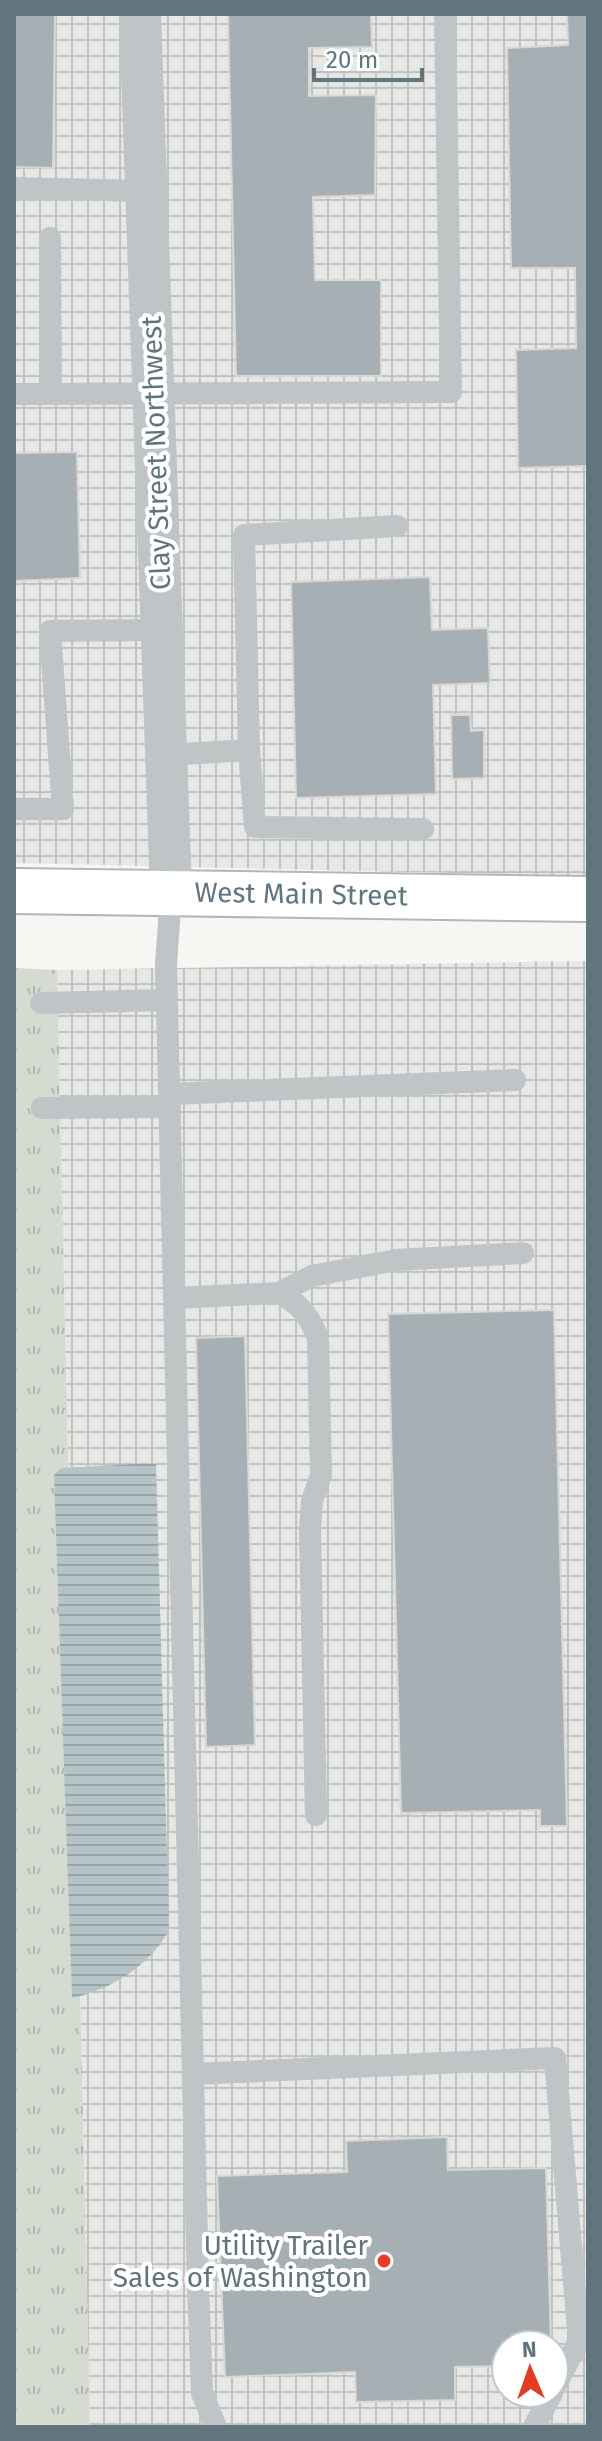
<svg xmlns="http://www.w3.org/2000/svg" width="602" height="2441" viewBox="0 0 602 2441" font-family="'Fira Sans',sans-serif">
<defs>
<pattern id="industrial-grid" width="8" height="8" patternUnits="userSpaceOnUse" patternTransform="scale(2)"><rect width="8" height="8" fill="#e7e7e6"/><path d="M0 4h8M4 0v8" fill="none" stroke="#bfc0c0"/></pattern>
<pattern id="grass-tufts" width="24" height="20" patternUnits="userSpaceOnUse" patternTransform="scale(2)"><rect width="24" height="20" fill="#d6dbd2"/><path d="M3 7l-1-3M5 7V3M7 7l1-3M15 17l-1-3M17 17v-4M19 17l1-3" fill="none" stroke="#b1b6b0"/></pattern>
<pattern id="water-rules" width="6" height="5" patternUnits="userSpaceOnUse" patternTransform="scale(2)"><rect width="6" height="5" fill="#b6c4c7"/><path d="M0 2.5h6" fill="none" stroke="#97a4a7"/></pattern>
</defs>
<rect width="100%" height="100%" fill="#f6f6f3"/>
<path fill="url(#industrial-grid)" fill-rule="evenodd" d="M14,14H588V876L14,863Z
M588,961V2427H90L57,970ZM506,2345H554V2393H506Z"/>
<path fill="url(#grass-tufts)" d="M14,968L57,970L90,2427H14Z"/>
<path fill="url(#water-rules)" d="M156,1463L169,1930C151,1965 110,1990 72,1998L54,1475L61,1468Z"/>
<path fill="#a6b0b4" stroke="#d8d7d5" stroke-width="2" d="M14,14H55L53,168L14,167Z
M228,14H371L372,47L309,48V96L376,95L375,195L313,197L315,280H381V376H236Z
M567,14H588V466L518,468L516,350L576,348L575,268H511L507,48L568,45Z
M77,452L80,578L14,581V453Z
M430,577L432,630L488,628L490,683L433,685L436,794L296,798L291,582Z
M451,715H470L471,731L484,730V778L452,779Z
M554,1310L567,1826H540V1810L401,1813L388,1314Z
M245,1336L255,1745L206,1747L196,1338Z
M447,2137L448,2170L546,2168L551,2345H506V2366L455,2367V2400L356,2402L355,2372L225,2377L217,2176L347,2172L346,2141Z"/>
<g fill="none" stroke-linecap="round" stroke-linejoin="round">
<defs>
<path id="secondary" d="M14,891L588,899"/>
</defs>
<use href="#secondary" stroke="#b1b8bb" stroke-width="48"/>
<path stroke="#bfc4c7" stroke-width="22" d="M14,188L147,191
M50,238L51,394
M14,394L451,392L445,14
M249,750L255,827L423,829
M166,755L249,750L244,535L397,526
M14,809H63L50,631L162,630
M171,893L166,965L198,2284L202,2393L216,2427
M41,1003L167,1000
M169,1094L515,1080
M42,1108L170,1107
M279,1293C301,1305 310,1316 318,1339L321,1475L312,1501L310,1530L316,1815
M174,1298L279,1293L312,1276L396,1260L523,1253
M193,2074L555,2058L579,2341L554,2388
M534,2427L552,2393"/>
<path stroke="#bfc4c7" stroke-width="42" d="M140,14L171,893"/>
<use href="#secondary" stroke="#fff" stroke-width="44"/>
</g>
<circle fill="#e33d26" stroke="#fff" stroke-width="3" cx="384" cy="2261" r="8"/>
<g text-anchor="middle" dominant-baseline="central" stroke-width="8" stroke-linejoin="round" paint-order="stroke">
<g font-size="28" fill="#61757e" stroke="#fff">
<text transform="translate(156 453) rotate(-92)">Clay Street Northwest</text>
<text transform="translate(301 894) rotate(1)">West Main Street</text>
</g>
<g font-size="28" fill="#61757e" stroke="#fff" text-anchor="end">
<text x="368" y="2245">Utility Trailer<tspan x="368" dy="32">Sales of Washington</tspan></text>
</g>
</g>
<rect width="602" height="2441" fill="none" stroke="#61757e" stroke-width="32"/>
<g transform="translate(530 2369) rotate(358)"><circle r="38" fill="#ffffff" stroke="#c0c8cb" stroke-width="2"/>
<path d="M0-6L14 30L0 20L-14 30Z" fill="#e33d26"/>
<text y="-12" font-size="22" font-weight="bold" text-anchor="middle" fill="#61757e">N</text>
</g>
<path d="M314 68v12h108v-12" fill="none" stroke="#61757e" stroke-width="4"/>
<text x="326" y="68" font-size="24" fill="#61757e" stroke="#ffffff" stroke-width="6" paint-order="stroke">20 m</text>
</svg>
